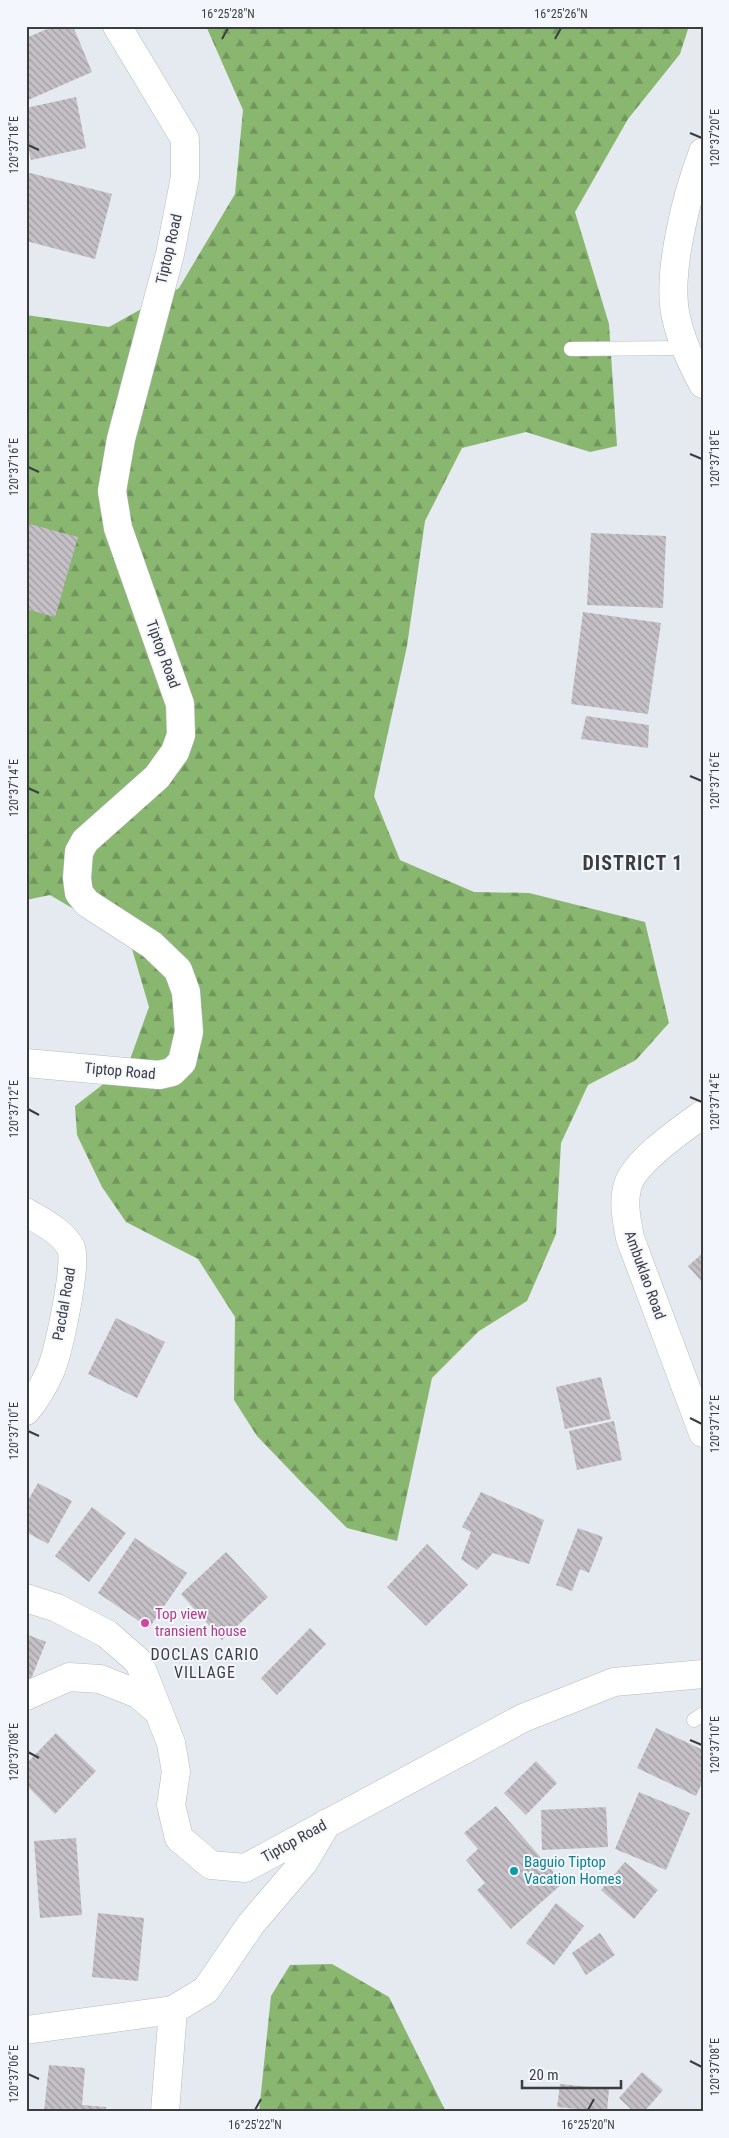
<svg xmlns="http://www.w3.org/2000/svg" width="729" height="2138" viewBox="0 0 729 2138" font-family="'Roboto Condensed',sans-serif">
<defs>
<pattern id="forest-firs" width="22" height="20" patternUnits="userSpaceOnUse" patternTransform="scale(1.25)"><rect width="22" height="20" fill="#89b76f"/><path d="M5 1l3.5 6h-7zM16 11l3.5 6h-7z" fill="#71965d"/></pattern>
<pattern id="building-back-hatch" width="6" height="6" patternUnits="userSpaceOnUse" patternTransform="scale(1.25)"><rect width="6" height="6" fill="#c4c0c6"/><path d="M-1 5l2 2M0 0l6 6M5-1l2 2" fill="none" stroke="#a09da2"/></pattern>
</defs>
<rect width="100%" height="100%" fill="#e5e9f0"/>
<path fill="url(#forest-firs)" d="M206,26H689L680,54L628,119L575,212L609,324L617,446L590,452L526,432L462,448L425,521L407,646L374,796L400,860L474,892L529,893L645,922L669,1023L636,1060L588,1085L561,1143L556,1234L527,1301L479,1331L432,1378L397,1541L347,1528L305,1486L257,1436L234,1400L235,1317L198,1259L126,1222L102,1187L77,1135L75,1106L128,1065L149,1007L130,942L50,895L26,900V315L109,327L179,288L235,194L243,110Z
M332,1964L389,1997L446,2112H259L271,1996L290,1965Z"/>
<path fill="url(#building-back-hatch)" d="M54,26H73L92,72L26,101V38Z
M76,97L86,148L31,160L26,137V108Z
M26,172L112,194L95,259L26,241Z
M26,523L78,537L55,617L26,609Z
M591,533L666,536L663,608L587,605Z
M583,612L661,623L648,714L571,704Z
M586,716L649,725L648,748L581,739Z
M703,1253V1283L688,1266Z
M116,1318L165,1342L137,1398L88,1374Z
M601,1377L611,1419L565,1429L556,1387Z
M614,1421L622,1460L577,1470L569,1431Z
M38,1483L72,1501L48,1544L26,1532V1504Z
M481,1492L544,1520L529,1564L493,1553L477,1570L461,1559L471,1532L462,1527Z
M92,1507L126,1533L89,1582L55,1556Z
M578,1528L603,1537L589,1573L580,1569L572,1591L556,1585Z
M135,1538L187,1573L149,1628L98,1593Z
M427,1544L468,1585L426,1626L387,1587Z
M226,1552L268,1597L222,1640L181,1594Z
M310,1628L326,1644L277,1695L261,1678Z
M26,1634L46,1642L31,1679L26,1677Z
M656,1728L703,1750V1781L696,1796L637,1768Z
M56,1733L96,1771L55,1814L26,1785V1764Z
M536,1761L557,1783L526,1815L504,1793Z
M639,1792L690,1813L666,1870L615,1849Z
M496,1806L563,1883L511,1929L477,1890L485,1883L466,1860L478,1849L464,1833Z
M606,1807L608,1847L542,1850L541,1810Z
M76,1838L82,1915L40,1918L34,1841Z
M625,1862L658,1890L634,1919L601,1890Z
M556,1903L584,1926L554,1965L526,1943Z
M98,1913L144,1918L138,1981L92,1977Z
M600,1933L615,1955L586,1975L572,1953Z
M49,2065L85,2068L82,2105L106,2107L105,2112H44Z
M642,2072L663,2090L644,2112H634L619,2098Z
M560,2084L609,2089L607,2112L557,2107Z"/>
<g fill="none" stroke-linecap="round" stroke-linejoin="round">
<defs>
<path id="lane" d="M571,349L685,348
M694,1720L703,1714"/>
<path id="street" d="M26,1063L159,1075L172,1072L182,1062L189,1032L186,992L178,970L152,945L87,903L79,893L77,878L79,852L85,841L157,777L175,752L181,735L180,704L118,528L112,491L121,439L170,254L185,177V139L117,26
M26,1212C42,1222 62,1231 71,1248C78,1263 58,1354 50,1372C44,1385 35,1400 26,1411
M26,1598L57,1608L107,1634L139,1662L171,1743L176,1772L171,1805L179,1838L211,1865L245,1868L523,1718L614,1682L703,1674
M26,1696L69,1677L100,1679L138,1694L159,1712
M26,2030L173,2010L206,1990L251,1924L304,1862L327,1823
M165,2112L173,2010"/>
<path id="primary" d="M703,152C687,194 666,274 676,317C681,341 691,362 703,384
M703,1114C682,1129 632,1163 627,1188C623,1205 627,1221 630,1238L703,1433"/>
</defs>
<use href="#lane" stroke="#b7bbc1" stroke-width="15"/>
<use href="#street" stroke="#b7bbc1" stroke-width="29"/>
<use href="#primary" stroke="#b7bbc1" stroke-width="29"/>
<use href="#lane" stroke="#fff" stroke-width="14"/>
<use href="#street" stroke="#fff" stroke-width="28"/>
<use href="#primary" stroke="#fff" stroke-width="28"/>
</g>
<path fill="none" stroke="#3b3d3f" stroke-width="2" d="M222,39L228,28M555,39L561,28M690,133L702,138M28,145L39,150M690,454L702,459M28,467L39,472M690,776L702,781M28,788L39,793M690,1097L702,1102M28,1109L39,1115M690,1418L702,1424M28,1431L39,1436M690,1740L702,1745M28,1752L39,1758M690,2061L702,2067M28,2074L39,2079M255,2110L261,2099M588,2110L594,2099"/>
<circle fill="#d1479c" stroke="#f3f7fd" stroke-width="2" cx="145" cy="1623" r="5"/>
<circle fill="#0f9aa8" stroke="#f3f7fd" stroke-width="2" cx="514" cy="1871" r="5"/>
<g text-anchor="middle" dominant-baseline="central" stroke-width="4" stroke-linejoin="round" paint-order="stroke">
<g font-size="15" fill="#3b3d3f" stroke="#f3f7fd">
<text transform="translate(169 249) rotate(-77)">Tiptop Road</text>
<text transform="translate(163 654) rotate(70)">Tiptop Road</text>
<text transform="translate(120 1071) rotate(5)">Tiptop Road</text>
<text transform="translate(645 1275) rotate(70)">Ambuklao Road</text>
<text transform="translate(64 1304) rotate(-80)">Pacdal Road</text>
<text transform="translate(294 1841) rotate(-29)">Tiptop Road</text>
</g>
<g font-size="15" fill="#b23c85" stroke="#f3f7fd" text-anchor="start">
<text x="155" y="1614">Top view<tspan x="155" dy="17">transient house</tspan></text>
</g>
<g font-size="15" fill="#0d838f" stroke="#f3f7fd" text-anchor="start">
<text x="524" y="1862">Baguio Tiptop<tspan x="524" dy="17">Vacation Homes</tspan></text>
</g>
<g font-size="16" letter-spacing="1" fill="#3b3d3f" stroke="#f3f7fd">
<text x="205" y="1654">DOCLAS CARIO<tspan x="205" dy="18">VILLAGE</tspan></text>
</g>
<g font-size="20" font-weight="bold" letter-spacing="1" fill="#3b3d3f" stroke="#f3f7fd">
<text x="633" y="863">DISTRICT 1</text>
</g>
</g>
<rect width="729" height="2138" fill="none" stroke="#f3f7fd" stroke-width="55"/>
<path d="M522 2080v8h99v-8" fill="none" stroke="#3b3d3f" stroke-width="2.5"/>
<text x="529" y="2080" font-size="15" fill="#3b3d3f" stroke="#f3f7fd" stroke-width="4" paint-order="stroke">20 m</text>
<rect x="28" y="28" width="674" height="2082" fill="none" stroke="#3b3d3f" stroke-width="2"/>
<g font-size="12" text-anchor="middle" fill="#3b3d3f">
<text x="228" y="18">16°25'28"N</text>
<text x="561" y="18">16°25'26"N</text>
<text transform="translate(715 138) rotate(-90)" y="4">120°37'20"E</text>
<text transform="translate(14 145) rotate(-90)" y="4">120°37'18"E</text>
<text transform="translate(715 459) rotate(-90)" y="4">120°37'18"E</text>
<text transform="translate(14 467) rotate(-90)" y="4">120°37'16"E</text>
<text transform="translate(715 781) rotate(-90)" y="4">120°37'16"E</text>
<text transform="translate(14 788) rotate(-90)" y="4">120°37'14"E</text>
<text transform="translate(715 1102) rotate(-90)" y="4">120°37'14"E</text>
<text transform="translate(14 1109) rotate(-90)" y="4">120°37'12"E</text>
<text transform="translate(715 1424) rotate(-90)" y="4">120°37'12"E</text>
<text transform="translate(14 1431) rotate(-90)" y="4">120°37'10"E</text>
<text transform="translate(715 1745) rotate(-90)" y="4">120°37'10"E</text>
<text transform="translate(14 1752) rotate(-90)" y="4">120°37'08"E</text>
<text transform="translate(715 2067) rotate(-90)" y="4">120°37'08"E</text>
<text transform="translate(14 2074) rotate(-90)" y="4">120°37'06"E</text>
<text x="255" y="2129">16°25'22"N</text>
<text x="588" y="2129">16°25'20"N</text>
</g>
</svg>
